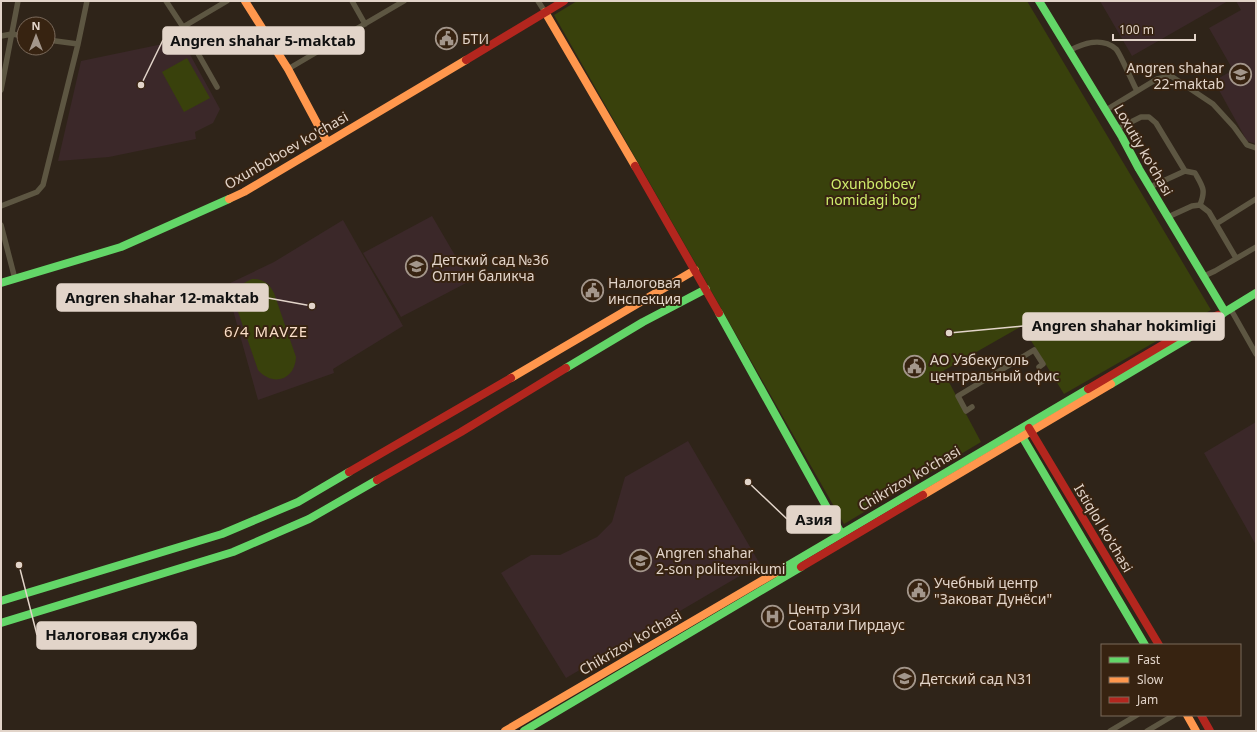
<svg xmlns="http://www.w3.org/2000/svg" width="1257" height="732" viewBox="0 0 1257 732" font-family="'Noto Sans',sans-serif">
<rect width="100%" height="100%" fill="#2f2419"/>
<path fill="#3b2829" d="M1100,1H1228L1132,56Z
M1236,1H1256V144L1247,141L1214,81L1233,70L1209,28L1241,10Z
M182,40L220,109L213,123L195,132L196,139L109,157L58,161L81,61Z
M432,216L470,281L401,317L363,253Z
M343,220L403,326L333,369L334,373L258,400L226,285L274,262Z
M1256,422V545L1204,453Z
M688,441L760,564L566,678L501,573L531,555H560L597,537L612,522L625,477Z"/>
<path fill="#39410c" d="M577,1H1027L1211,310L1064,394L1022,326L943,371L981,442L844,524L554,15Z
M187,58L210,98L184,112L162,72Z
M252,279C263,279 269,283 274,293L296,357C295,380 273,387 258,370L236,306C234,292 239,284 252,279Z"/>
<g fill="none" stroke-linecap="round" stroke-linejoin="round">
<path stroke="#5d5642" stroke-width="5.5" d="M166,1L183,27L217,87
M352,1L365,24
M538,1L545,12
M183,27L227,1
M1,36L12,34L24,36
M48,40L78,44
M1069,51C1083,43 1102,37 1116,49C1120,53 1133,84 1137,91
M288,69L404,1
M1,90L18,1
M1106,110L1157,79L1171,76L1213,104L1234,127L1247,145L1256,148
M1117,129L1141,117H1149L1156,123L1185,171
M1150,187L1185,171L1195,173C1203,187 1206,190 1200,205
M1,206L37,192L43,185L78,44L87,1
M1168,217L1192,206L1200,205L1209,212L1236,258
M1216,224L1256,199
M1,225L15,279
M1204,276L1215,271L1256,247
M1230,308L1256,354
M972,407L966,411L958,396L1034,350L1043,364L1039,367
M1110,731L1137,715
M1147,731L1174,715"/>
<path stroke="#63d668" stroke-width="8" d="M1039,1L1122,137L1139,169L1225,312
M1,283L121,247L229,199
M719,313L841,533
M566,368L643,322L706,289
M1111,384L1207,327L1225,312L1256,293
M1020,433L1145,645
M775,573L1088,389
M1,601L222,534L298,502L349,472
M1,623L233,552L309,519L377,480
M524,731L801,567"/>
<path stroke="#ff974d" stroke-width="8" d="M245,1L288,69L327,142
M545,12L635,166
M229,199L244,192L466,60
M511,378L695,270
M923,495L1111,384
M1187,715L1196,731
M505,731L775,573"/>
<path stroke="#b3261e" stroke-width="8" d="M466,60L564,1
M635,166L719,313
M1088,389L1203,321L1218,315
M1029,428L1159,645
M349,472L511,378
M377,480L461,432L566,368
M801,567L923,495
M1201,715L1210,731"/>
</g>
<defs>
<symbol id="civic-ring" viewBox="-11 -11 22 22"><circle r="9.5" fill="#372311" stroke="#a3968b" stroke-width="1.5"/><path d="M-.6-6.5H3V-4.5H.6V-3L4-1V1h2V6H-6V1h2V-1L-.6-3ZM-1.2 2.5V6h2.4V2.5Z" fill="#a3968b"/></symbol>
<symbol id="school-ring" viewBox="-11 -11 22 22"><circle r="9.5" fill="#372311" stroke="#a3968b" stroke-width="1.5"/><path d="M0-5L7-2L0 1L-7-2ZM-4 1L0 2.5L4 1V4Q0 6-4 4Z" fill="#a3968b"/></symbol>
<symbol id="university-ring" viewBox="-11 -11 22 22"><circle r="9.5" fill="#372311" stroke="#a3968b" stroke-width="1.5"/><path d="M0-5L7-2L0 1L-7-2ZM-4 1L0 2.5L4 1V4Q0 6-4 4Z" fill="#a3968b"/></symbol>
<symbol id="hospital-ring" viewBox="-11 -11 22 22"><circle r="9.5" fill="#372311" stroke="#a3968b" stroke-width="1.5"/><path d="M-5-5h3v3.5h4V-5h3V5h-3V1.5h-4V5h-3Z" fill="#a3968b"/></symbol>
</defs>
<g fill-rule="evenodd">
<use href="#civic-ring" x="434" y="26" width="25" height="25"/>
<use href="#school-ring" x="1228" y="62" width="25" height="25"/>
<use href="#school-ring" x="404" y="254" width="25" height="25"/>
<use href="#civic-ring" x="580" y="278" width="25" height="25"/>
<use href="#civic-ring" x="902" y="354" width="25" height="25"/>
<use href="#university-ring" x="628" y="548" width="25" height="25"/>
<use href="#civic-ring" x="906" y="578" width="25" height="25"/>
<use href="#hospital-ring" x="760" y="604" width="25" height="25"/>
<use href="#school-ring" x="892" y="666" width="25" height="25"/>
</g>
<g text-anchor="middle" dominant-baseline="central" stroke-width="4" stroke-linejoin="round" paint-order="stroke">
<g font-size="14" fill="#e2d4c9" stroke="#372311" text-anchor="start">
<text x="462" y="38">БТИ</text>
<text x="1224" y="67" text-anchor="end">Angren shahar<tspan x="1224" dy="16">22-maktab</tspan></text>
<text x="432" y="259">Детский сад №36<tspan x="432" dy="16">Олтин баликча</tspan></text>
<text x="608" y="282">Налоговая<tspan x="608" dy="16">инспекция</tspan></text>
<text x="930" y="359">АО Узбекуголь<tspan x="930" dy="16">центральный офис</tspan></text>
<text x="656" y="552">Angren shahar<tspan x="656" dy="16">2-son politexnikumi</tspan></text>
<text x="934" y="582">Учебный центр<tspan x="934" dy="16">"Заковат Дунёси"</tspan></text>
<text x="788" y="608">Центр УЗИ<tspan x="788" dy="16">Соатали Пирдаус</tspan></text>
<text x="920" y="678">Детский сад N31</text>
</g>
<g font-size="14" fill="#e2d4c9" stroke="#372311">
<text transform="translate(286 150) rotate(-30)">Oxunboboev ko'chasi</text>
<text transform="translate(1144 150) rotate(60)">Loxutiy ko'chasi</text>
<text transform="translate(909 478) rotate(-30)">Chikrizov ko'chasi</text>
<text transform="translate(1104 528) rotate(59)">Istiqlol ko'chasi</text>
<text transform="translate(630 642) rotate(-30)">Chikrizov ko'chasi</text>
</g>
<g font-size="14" fill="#cfec6c" stroke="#372311">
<text x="873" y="183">Oxunboboev<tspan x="873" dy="16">nomidagi bog'</tspan></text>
</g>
<g font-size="15" letter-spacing="1" fill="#fadec8" stroke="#372311">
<text x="266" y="331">6/4 MAVZE</text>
</g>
</g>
<path fill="none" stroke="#e2d4c9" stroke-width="1.5" d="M141 85L163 40M312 306L268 298M949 333L1023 326M748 482L787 519M19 565L37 635"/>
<g fill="#e2d4c9" stroke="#372311" stroke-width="1.5">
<circle cx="141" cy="85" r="4"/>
<circle cx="312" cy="306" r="4"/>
<circle cx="949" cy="333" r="4"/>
<circle cx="748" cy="482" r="4"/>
<circle cx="19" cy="565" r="4"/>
</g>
<g fill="#e2d4c9" stroke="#e2d4c9" stroke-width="1.5">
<rect x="163" y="27" width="201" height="27" rx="4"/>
<rect x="57" y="284" width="211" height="27" rx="4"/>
<rect x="1023" y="313" width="201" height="27" rx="4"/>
<rect x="787" y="506" width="53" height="27" rx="4"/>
<rect x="37" y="622" width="159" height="27" rx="4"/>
</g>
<g font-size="15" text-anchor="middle" font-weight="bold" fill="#111">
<text x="263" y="46">Angren shahar 5-maktab</text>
<text x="162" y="303">Angren shahar 12-maktab</text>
<text x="1124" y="331">Angren shahar hokimligi</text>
<text x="814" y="525">Азия</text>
<text x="117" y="640">Налоговая служба</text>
</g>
<rect width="1257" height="732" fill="none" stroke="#e2d4c9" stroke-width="4"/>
<rect x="1101" y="644" width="140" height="72" fill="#372311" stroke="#7b6a5b"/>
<rect x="1109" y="657" width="20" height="6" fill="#63d668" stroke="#7b6a5b"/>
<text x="1137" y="664" font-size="12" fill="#e2d4c9">Fast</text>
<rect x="1109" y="677" width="20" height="6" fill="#ff974d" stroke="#7b6a5b"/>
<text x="1137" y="684" font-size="12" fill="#e2d4c9">Slow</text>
<rect x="1109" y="697" width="20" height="6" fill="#b3261e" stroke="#7b6a5b"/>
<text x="1137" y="704" font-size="12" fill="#e2d4c9">Jam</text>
<g transform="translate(36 36)"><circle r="19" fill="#372311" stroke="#7b6a5b"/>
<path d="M0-3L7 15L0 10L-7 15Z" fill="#a3968b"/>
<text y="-6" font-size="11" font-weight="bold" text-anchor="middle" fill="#e2d4c9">N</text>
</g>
<path d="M1113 34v6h82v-6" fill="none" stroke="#e2d4c9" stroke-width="2"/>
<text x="1119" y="34" font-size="12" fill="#e2d4c9" stroke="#372311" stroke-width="3" paint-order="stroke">100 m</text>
</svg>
